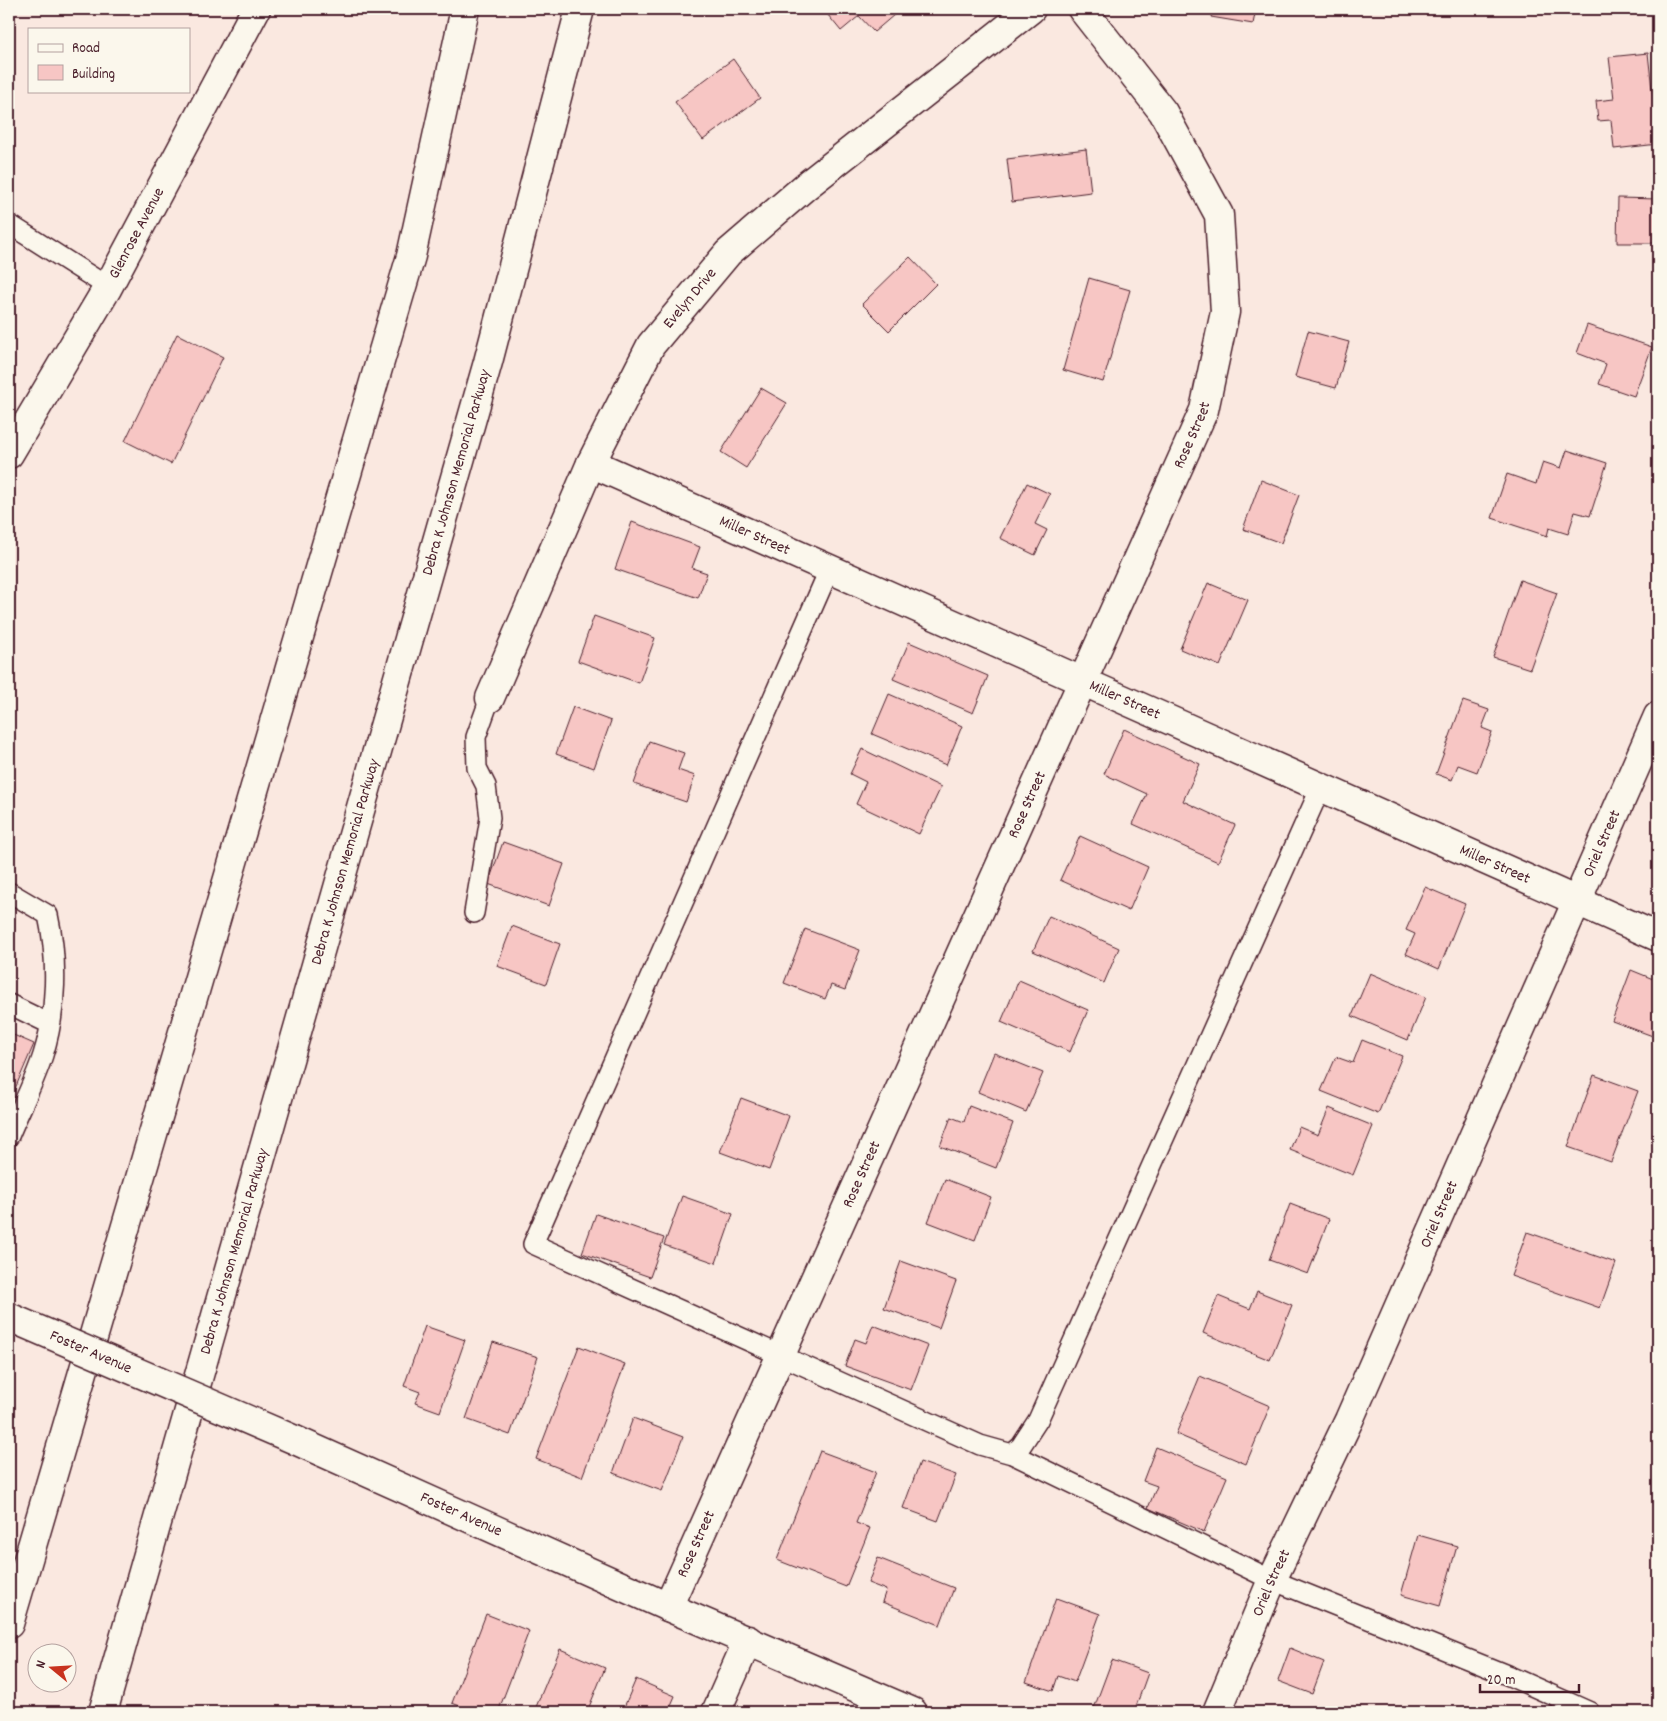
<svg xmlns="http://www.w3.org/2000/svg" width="1667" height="1721" viewBox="0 0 1667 1721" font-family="Dekko,sans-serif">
<rect width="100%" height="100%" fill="#fae8e0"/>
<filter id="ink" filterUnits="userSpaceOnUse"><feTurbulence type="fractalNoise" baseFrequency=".02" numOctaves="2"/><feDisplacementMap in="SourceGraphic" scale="10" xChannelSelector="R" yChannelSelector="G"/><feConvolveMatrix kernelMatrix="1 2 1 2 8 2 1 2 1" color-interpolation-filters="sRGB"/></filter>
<g filter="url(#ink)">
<path fill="#f7c6c4" stroke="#4a1f2b" d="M823,9H901L874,32L859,16L841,31Z
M1213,9H1256L1253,24L1211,17Z
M1648,53L1658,144L1614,149L1611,120L1598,121L1596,101L1614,99L1609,57Z
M733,59L760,98L703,140L675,102Z
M1086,149L1091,192L1012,202L1007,159Z
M1618,198L1658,199V243H1617Z
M910,257L936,284L889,331L862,304Z
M1089,278L1130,290L1103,382L1063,370Z
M1587,325L1652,347L1634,396L1599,384L1606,364L1577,353Z
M1308,331L1349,342L1336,388L1295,377Z
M177,334L223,357L171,464L125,441Z
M761,388L787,403L746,468L721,452Z
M1567,450L1607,463L1590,516L1575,512L1568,534L1549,528L1547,536L1492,518L1507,474L1536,484L1543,462L1561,468Z
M1261,480L1299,495L1281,543L1243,529Z
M1027,483L1050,494L1035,524L1047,530L1035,555L1000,538Z
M632,522L700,547L692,568L707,573L698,598L615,569Z
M1520,580L1557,593L1530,669L1493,657Z
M1208,583L1248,600L1220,666L1180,649Z
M594,616L655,638L639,683L578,661Z
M909,642L988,676L973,713L893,679Z
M889,694L962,726L946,765L872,734Z
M1463,701L1489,710L1482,728L1492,732L1477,772L1458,765L1452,780L1436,774Z
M573,707L611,721L594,768L556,754Z
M1124,729L1200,764L1183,801L1235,825L1218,862L1133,824L1147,794L1104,774Z
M649,741L684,753L678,770L695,776L686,802L634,784Z
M862,749L941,787L919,834L856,804L866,782L850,774Z
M1080,836L1148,867L1129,911L1060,880Z
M503,842L564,864L549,906L488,884Z
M1425,887L1465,904L1439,969L1406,954L1415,934L1406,930Z
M1049,916L1119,948L1104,983L1033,951Z
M512,926L560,944L546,984L497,966Z
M805,929L860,950L845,990L831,985L825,999L784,983Z
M1631,970L1658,981V1038L1612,1021Z
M1370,973L1426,997L1408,1040L1352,1016Z
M1019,980L1088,1010L1070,1052L1001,1022Z
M9,1033L34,1044L14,1091L9,1089Z
M1362,1040L1402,1056L1378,1114L1321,1091L1336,1057L1353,1063Z
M994,1053L1043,1073L1026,1112L978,1092Z
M1594,1075L1638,1091L1611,1162L1568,1147Z
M741,1098L789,1116L769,1170L720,1152Z
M969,1106L1013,1123L996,1168L940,1146L951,1117L964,1122Z
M1329,1108L1373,1126L1353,1175L1290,1150L1299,1127L1318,1135Z
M945,1179L991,1197L975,1240L928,1222Z
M682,1196L733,1214L716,1263L664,1245Z
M1290,1204L1329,1219L1308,1274L1269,1260Z
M596,1214L664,1238L650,1277L582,1253Z
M1527,1232L1616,1263L1600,1308L1511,1276Z
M901,1261L956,1281L939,1328L884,1308Z
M1257,1291L1292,1305L1270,1360L1203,1333L1218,1296L1250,1309Z
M873,1325L928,1346L911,1390L845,1366L855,1339L866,1343Z
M425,1326L465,1340L440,1412L415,1403L420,1392L404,1386Z
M493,1342L538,1357L510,1435L466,1419Z
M579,1346L625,1364L582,1477L536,1459Z
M1200,1376L1270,1406L1246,1464L1176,1434Z
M633,1418L683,1437L662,1491L613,1473Z
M1156,1447L1227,1477L1204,1532L1148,1508L1157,1486L1143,1481Z
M820,1451L876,1472L856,1523L870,1528L846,1587L777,1560Z
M920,1462L956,1475L938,1521L903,1508Z
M1418,1535L1457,1546L1440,1606L1401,1595Z
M878,1558L954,1588L940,1625L882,1602L886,1590L868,1583Z
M1056,1598L1100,1614L1075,1682L1058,1676L1053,1691L1026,1682Z
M486,1614L529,1631L498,1712H475L452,1703Z
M1290,1648L1324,1662L1312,1694L1278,1681Z
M560,1649L605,1668L587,1712H548L536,1707Z
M1112,1660L1148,1673L1134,1712L1093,1711Z
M636,1679L675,1696L668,1712H622Z"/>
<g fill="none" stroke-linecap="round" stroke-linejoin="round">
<defs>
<path id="service" d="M9,224L108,287
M830,568L533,1244L980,1445L1012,1454L1272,1580L1507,1675L1590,1712
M9,892L48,915C58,960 57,1011 43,1055C34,1083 20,1109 9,1136
M474,913L490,818L486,786L477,768L476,737L490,698
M9,1004L50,1024
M1012,1454L1021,1446L1038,1420L1321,787"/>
<g id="minor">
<path id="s1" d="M591,463L1658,937"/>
<path id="s2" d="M490,698L591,463L651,345L728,253L806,186L1031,9"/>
<path id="s3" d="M668,1607L1204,410L1225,312L1219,215L1163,112L1082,9"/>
<path d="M716,1712L748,1640"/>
<path id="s4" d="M1217,1712L1272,1580L1349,1420L1658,716"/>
</g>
<g id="tertiary">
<path id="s5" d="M9,454L108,287L256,9"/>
</g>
<g id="secondary">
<path id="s6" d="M295,1440L668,1607L913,1712"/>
</g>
<g id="motorway">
<path d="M9,1624L411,256L465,9"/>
<path id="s7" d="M103,1712L488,362L580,9"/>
</g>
</defs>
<use href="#service" stroke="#4a1f2b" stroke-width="22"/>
<use href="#minor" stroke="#4a1f2b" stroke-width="31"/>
<use href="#tertiary" stroke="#4a1f2b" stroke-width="31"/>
<use href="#secondary" stroke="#4a1f2b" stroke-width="31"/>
<use href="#motorway" stroke="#4a1f2b" stroke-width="31"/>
<use href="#service" stroke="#fbf7ec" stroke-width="19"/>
<use href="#minor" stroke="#fbf7ec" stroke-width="28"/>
<use href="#tertiary" stroke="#fbf7ec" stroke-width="28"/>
<use href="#secondary" stroke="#fbf7ec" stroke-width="28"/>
<use href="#motorway" stroke="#fbf7ec" stroke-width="28"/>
<defs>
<g id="secondary-bridge">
<path id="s8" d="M9,1317L295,1440"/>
</g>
</defs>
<use href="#secondary-bridge" stroke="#4a1f2b" stroke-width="31" stroke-linecap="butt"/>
<use href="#secondary-bridge" stroke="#fbf7ec" stroke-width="28"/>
</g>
</g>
<g text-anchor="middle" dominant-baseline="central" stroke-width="5" stroke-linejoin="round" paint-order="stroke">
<g font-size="16" fill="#4a1f2b" stroke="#fbf7ec">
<text stroke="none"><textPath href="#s5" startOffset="255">Glenrose Avenue</textPath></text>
<text stroke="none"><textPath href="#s2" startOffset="449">Evelyn Drive</textPath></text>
<text stroke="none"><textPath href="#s3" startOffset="1284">Rose Street</textPath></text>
<text stroke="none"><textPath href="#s7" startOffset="1289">Debra K Johnson Memorial Parkway</textPath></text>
<text stroke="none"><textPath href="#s1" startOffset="179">Miller Street</textPath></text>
<text stroke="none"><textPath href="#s1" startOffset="584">Miller Street</textPath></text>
<text stroke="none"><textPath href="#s3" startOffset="879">Rose Street</textPath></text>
<text stroke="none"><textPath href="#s4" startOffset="950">Oriel Street</textPath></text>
<text stroke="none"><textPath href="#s7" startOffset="884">Debra K Johnson Memorial Parkway</textPath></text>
<text stroke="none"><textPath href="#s1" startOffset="989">Miller Street</textPath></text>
<text stroke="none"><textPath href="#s3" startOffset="474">Rose Street</textPath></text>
<text stroke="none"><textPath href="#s4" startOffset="545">Oriel Street</textPath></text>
<text stroke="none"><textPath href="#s7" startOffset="479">Debra K Johnson Memorial Parkway</textPath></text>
<text stroke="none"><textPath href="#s8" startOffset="89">Foster Avenue</textPath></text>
<text stroke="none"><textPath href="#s6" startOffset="182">Foster Avenue</textPath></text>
<text stroke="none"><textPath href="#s3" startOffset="69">Rose Street</textPath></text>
<text stroke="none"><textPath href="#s4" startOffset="140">Oriel Street</textPath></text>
</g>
</g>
<rect width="1667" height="1721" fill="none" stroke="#fbf7ec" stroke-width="30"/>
<rect x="15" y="15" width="1637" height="1691" fill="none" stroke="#4a1f2b" stroke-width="2" filter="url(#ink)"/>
<rect x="28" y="28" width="162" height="65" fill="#fbf7ec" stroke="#b4a19f"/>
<rect x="38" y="44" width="25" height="8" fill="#fbf7ec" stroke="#b4a19f"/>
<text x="72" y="52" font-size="15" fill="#4a1f2b">Road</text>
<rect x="38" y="65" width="25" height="15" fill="#f7c6c4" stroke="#b4a19f"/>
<text x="72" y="78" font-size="15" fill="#4a1f2b">Building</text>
<g transform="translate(52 1668) rotate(288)"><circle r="24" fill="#fbf7ec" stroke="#b4a19f"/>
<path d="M0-4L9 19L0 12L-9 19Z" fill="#c8321e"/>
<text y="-8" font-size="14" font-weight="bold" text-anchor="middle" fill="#4a1f2b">N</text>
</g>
<path d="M1480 1684v8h99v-8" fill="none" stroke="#4a1f2b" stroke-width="2.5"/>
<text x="1487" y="1684" font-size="15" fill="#4a1f2b" stroke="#fbf7ec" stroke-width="4" paint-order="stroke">20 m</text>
</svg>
